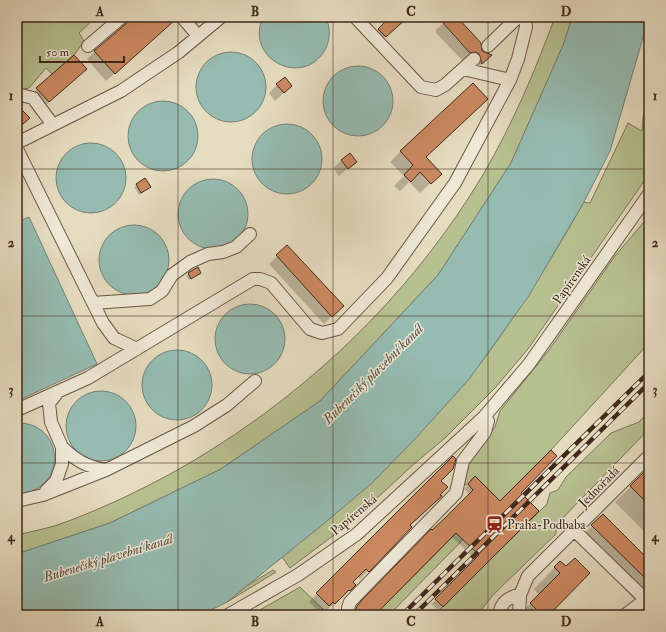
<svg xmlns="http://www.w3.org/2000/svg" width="666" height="632" viewBox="0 0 666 632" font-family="'IM FELL Double Pica',serif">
<rect width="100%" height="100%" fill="#e6dcc0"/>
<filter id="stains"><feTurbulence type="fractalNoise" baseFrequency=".005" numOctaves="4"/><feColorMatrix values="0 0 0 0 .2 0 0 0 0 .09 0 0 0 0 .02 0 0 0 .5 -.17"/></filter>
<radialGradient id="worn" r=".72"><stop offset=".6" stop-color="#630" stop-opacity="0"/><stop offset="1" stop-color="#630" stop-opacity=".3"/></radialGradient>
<path fill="#b7c091" stroke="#7b7456" d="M17,17H96L79,33L84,41L74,55L52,74L46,68L29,88L17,91Z
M555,17H572L564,43L511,163L438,275L320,401L221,469L110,523L17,554V535C33,531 51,528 66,522C238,457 390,331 484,173C513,123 535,71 555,17Z
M649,101V174L528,349L495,388L445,438L414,464L349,524L290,568L282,557C339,512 392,465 440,411C450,400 461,389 470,377C514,321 549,263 584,202L590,203L628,123L642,131L643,117Z
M649,216V343L551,450L389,615H375L480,509L498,500L475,477L468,484L463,485V468L495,427L500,411L549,350L615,256Z
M649,411V429L556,525V534L493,595L477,615H434L547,504L550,493L558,490L566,477L611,433L639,422Z
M273,570L276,572L227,602L245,587Z
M300,587L329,615H251Z"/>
<path fill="#96bcb2" stroke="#738176" d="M263,17H326C330,28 331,39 325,50C302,89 244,58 263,17Z
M572,17H649L610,151L584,202L528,297L470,378L415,439L372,483L327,521L227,602L201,615H17V554L110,523L221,469L320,401L438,275L511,163L564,43Z
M196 87a35 35 0 1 1 70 0a35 35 0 1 1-70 0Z
M323 101a35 35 0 1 1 70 0a35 35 0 1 1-70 0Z
M128 136a35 35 0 1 1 70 0a35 35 0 1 1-70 0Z
M252 159a35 35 0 1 1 70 0a35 35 0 1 1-70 0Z
M56 178a35 35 0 1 1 70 0a35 35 0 1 1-70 0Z
M178 214a35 35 0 1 1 70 0a35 35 0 1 1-70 0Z
M29,217L97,364L17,401V222Z
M99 260a35 35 0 1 1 70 0a35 35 0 1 1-70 0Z
M215 339a35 35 0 1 1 70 0a35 35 0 1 1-70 0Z
M142 385a35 35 0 1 1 70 0a35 35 0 1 1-70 0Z
M66 426a35 35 0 1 1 70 0a35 35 0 1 1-70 0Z
M17,423C65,422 68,490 19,494L17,493Z"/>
<path fill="#0003" d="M132,17H174L166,28L106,81L87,59Z
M184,17H205L193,28Z
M392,17H407L377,44L370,37Z
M450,17H456L481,52L483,63L474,70L467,59L462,60L436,33V30Z
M78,77L40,110L29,97L37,89Z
M277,85L291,86L275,101L269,93Z
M401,151L425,157L440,174L420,193L409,182L400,191L394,186L404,176L390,162Z
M349,154L355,162L339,176L333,168Z
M145,179L150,187L139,195L134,187Z
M287,246L334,314L324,324L269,264Z
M200,273L189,280L186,276L189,274Z
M453,457L440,481L439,495L440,496L416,521L414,520L408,525L411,527L360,579L357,576L352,582L355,585L347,592L326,611L324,609L320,613L309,602Z
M645,473L649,477V536L615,502Z
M475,478L500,502L519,493L538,511L438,610L432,604L476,560L452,537L373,615H353V612L427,535L470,495L464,489Z
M603,515L649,561V584L634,599L577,541Z
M560,562L566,568L548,615H519L539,595L534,589Z"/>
<path fill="#cc8961" stroke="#3f281b" d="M131,17H175V20L115,74L94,51L127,23Z
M390,17H408L386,37L378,29Z
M448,17H457L481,43L482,51L492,55L482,64L479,54L476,52L470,53L444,24L443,21Z
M74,55L87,69L49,102L36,88Z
M285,77L292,86L284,93L276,84Z
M473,83L488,99L426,157L442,174L431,184L420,172L411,182L404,175L413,165L400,151Z
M17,105L30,118L17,129Z
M350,153L357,162L348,169L341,160Z
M145,178L151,187L141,193L136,184Z
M287,245L344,306L332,317L276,255Z
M198,267L201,273L191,279L188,273Z
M551,450L557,456L521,493L539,511L443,607L435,599L479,555L456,533L375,615H357L356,608L361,601L431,529L432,530L444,519L473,490L468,484L475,476L500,501Z
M453,456L456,459L453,469L441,481L448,487L440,495L442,496L410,525L412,527L369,572L366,569L353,582L356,585L350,591L349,590L335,604L333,602L329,606L316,593Z
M649,467V505L630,486Z
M603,514L649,560V582L591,525Z
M575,558L590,573L549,615H542L530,603L560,573L554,567L560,561L566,566Z"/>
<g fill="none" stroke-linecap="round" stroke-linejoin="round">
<defs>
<path id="minor" d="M182,17L198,36
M355,17L421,87L436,90L445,85L474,59
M88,46L122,17
M488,46L518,17
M463,69L510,80
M17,98L21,95L33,98L53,125
M17,143L121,91L179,52L221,17
M17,149L103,323L114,338L137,349
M93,303L150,299L162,291L172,275L190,262L208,254L223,252L236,247L250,234
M17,410L88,378L253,279H260L271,283L310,329L322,333L338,329L387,278L455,183L510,80L518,59L526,27L525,17
M62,447C75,460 87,467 106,470
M46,491L56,481L62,464V447L51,422L49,403L58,392
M17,501L43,495L106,470L194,426L227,405L255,381
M575,531L646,600
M228,615L298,575L357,534L484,417L529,364L649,194
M350,615L348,608L350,602L456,493L463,461L485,432L488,421L484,417
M499,615C501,602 508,597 520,595
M519,615L520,595L528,576L649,456
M625,615L649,597"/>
</defs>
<use href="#minor" stroke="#695544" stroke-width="14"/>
<use href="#minor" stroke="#efe8d6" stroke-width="12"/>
<defs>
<path id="rail" d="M402,615L649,372
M414,615L649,383"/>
</defs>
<use href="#rail" stroke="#3f281b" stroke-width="4.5"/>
<use href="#rail" stroke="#efe8d6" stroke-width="3" stroke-dasharray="9" stroke-linecap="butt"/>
</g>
<path fill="none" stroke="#3f281b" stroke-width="1" stroke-opacity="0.55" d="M178,17V615M333,17V615M488,17V615M17,169H649M17,316H649M17,463H649"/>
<defs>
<symbol id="station-bare" viewBox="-9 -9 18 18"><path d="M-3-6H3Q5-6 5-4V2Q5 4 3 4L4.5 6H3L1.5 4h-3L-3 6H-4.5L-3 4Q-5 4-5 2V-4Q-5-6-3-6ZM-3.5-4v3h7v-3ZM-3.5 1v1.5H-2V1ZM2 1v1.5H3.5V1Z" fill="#8f2418" stroke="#efe8d6" stroke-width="2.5" paint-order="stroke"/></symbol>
</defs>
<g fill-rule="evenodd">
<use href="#station-bare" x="482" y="512" width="25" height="25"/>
</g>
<g text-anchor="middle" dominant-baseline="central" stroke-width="3" stroke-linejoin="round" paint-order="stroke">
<g font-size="13" fill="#3f281b" stroke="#efe8d6">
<text transform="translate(572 280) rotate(-55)">Papírenská</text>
<text transform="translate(599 487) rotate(-45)">Jednořadá</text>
<text transform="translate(354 515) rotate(-40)">Papírenská</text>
</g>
<g font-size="13" fill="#3f281b" stroke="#efe8d6" text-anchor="start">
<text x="507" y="525">Praha-Podbaba</text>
</g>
<g font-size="14" font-style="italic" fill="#554d41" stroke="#efe8d6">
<text transform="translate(373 374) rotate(-45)">Bubenečský plavební kanál</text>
<text transform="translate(108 558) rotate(-17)">Bubenečský plavební kanál</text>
</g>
</g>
<rect width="666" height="632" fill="none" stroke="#e6dcc0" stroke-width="44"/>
<path d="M40 56v6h84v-6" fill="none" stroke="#3f281b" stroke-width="2"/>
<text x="46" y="56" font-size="12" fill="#3f281b" stroke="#efe8d6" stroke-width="3" paint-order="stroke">50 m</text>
<rect x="22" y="22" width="622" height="588" fill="none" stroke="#3f281b" stroke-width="1.5"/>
<g font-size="13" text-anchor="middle" font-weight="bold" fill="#3f281b">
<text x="100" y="16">A</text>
<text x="255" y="16">B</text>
<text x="411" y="16">C</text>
<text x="566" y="16">D</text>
<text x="11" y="100">1</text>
<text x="655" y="100">1</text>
<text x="11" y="247">2</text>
<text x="655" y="247">2</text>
<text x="11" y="394">3</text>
<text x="655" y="394">3</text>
<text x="11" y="541">4</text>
<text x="655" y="541">4</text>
<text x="100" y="626">A</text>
<text x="255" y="626">B</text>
<text x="411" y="626">C</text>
<text x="566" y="626">D</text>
</g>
<rect width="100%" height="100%" filter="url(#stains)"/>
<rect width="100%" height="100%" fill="url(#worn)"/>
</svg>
